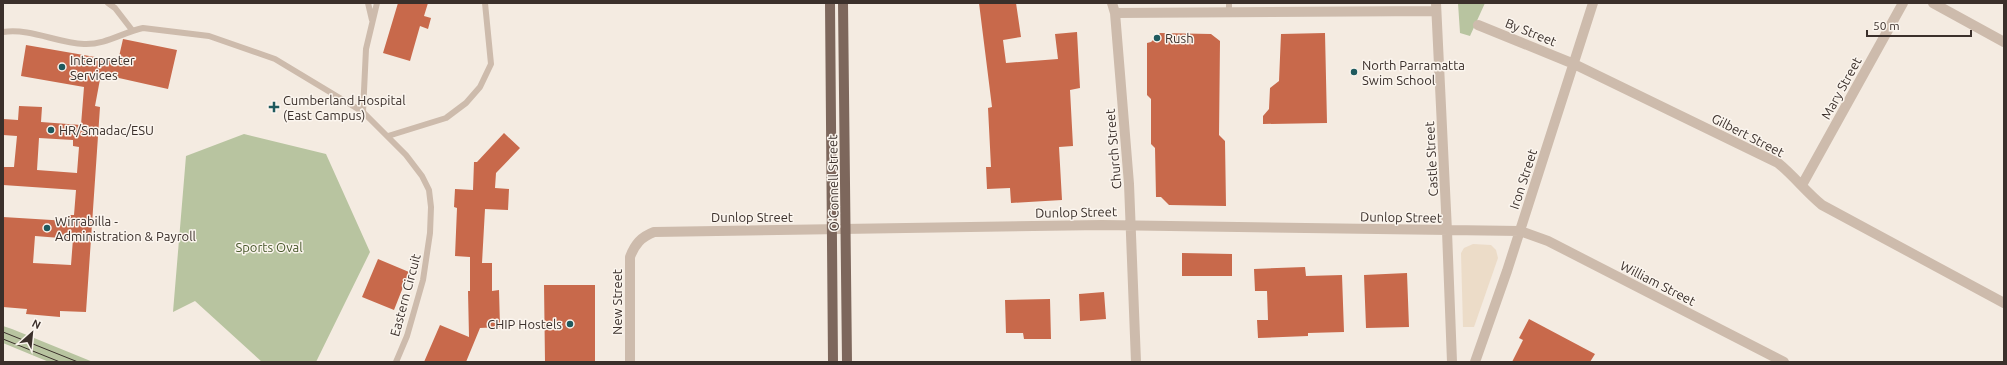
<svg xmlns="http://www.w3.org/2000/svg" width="2007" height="365" viewBox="0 0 2007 365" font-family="Ubuntu,sans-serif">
<rect width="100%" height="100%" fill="#f4ebe1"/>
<path fill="#b8c4a0" d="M1458,3H1485L1470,36L1460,33Z
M244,134L326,154L370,252L316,362H262L195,301L173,312L186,156Z
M3,326L12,329L93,362H49L3,343Z"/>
<path fill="#ecdcc8" d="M1473,244L1491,245L1496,250L1498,258L1474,327H1463L1461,253L1464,248Z"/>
<path fill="#c8694b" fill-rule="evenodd" d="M398,3H428L424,16L431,18L428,29L420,26L410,61L383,53Z
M979,3H1016L1021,37L1003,40L1006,63L1058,59L1055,34L1077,32L1080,88L1070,90L1073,146L1059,147L1062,200L1011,203L1010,188L987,189L986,167H991L988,108L992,107Z
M1160,33L1211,34L1220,41L1219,135L1225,141L1226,206L1169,205L1161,197H1156L1155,148L1151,144V99L1147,95V43L1151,42Z
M1325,33L1327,123L1263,124V116L1269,109L1270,88L1279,81L1281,34Z
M123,39L177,50L168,89L101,74L95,106L100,107L86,312L60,311V317L26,314L27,309L3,307V217L68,221L69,215H74L76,190L3,185V167H14L17,136L3,135V119L18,120L19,106L42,107L41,122L81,125L84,87L21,76L26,45L118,61ZM39,138L73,140V146L79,147L77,173L37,170ZM35,236L73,239L71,265L33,263Z
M504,133L520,148L496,173L495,188L509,189L508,210L485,209L482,263H492V291L499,290L500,327L480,328L466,362H424L440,325L469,337L468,291H470V257L455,256L457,208L454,207L455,189L473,190L474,162H477Z
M1182,253L1232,254V276H1182Z
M378,259L409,272L394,310L362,297Z
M1305,267L1306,276L1342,275L1344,332L1308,333V336L1258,338L1257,320H1268L1267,291H1255L1254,269Z
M1407,273L1409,327L1366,328L1364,275Z
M544,285H595V362H545Z
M1104,292L1106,319L1080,321L1079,294Z
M1050,299L1051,339H1024L1023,333H1006L1005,300Z
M1529,319L1595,354L1590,362H1512L1523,340L1519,338Z"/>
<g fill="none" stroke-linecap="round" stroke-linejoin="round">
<path stroke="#cdbbac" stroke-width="6" d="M108,3L115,8L132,30
M368,3L372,20
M1229,3V13
M3,32C31,28 57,43 84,44C105,45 124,32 143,28L209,36L275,59L363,112L406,155L422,176L429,190L431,207L430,233L423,280L407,336L396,362
M363,112L366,49L377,3
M388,136L446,118L466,103L480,87L491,64L485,3"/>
<path stroke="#cdbbac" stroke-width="10" d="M1112,3L1115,13L1129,184L1136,362
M1436,3L1447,231L1452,362
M1933,3L2004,42
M1115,13L1436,11
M1478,25L1574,64L1778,163C1794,176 1806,192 1822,205L2004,303
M1802,185L1903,3
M630,362V257C635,244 641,237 654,232L1102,225L1520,231L1548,241L1784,362
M1475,362L1507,271L1593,3"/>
<path stroke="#7d675c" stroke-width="10" d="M830,3L833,362
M843,3L847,362"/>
<path stroke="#3b302b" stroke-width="1" d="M3,332L78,362
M3,339L60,362"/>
</g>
<g fill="#1f5a5e" stroke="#fbf5ee" stroke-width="1.5">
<circle cx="1157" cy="38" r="4"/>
<circle cx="62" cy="67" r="4"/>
<circle cx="1354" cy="72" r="4"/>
<path d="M272 101h4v4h4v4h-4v4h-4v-4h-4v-4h4z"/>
<circle cx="51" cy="130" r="4"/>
<circle cx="47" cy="228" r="4"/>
<circle cx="570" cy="324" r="4"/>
</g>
<g text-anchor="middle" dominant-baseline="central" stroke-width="3" stroke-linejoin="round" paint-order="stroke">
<g font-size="13" fill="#3b302b" stroke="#fbf5ee">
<text transform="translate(1531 32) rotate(22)">By Street</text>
<text transform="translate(1841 88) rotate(-61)">Mary Street</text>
<text transform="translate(1748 135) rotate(27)">Gilbert Street</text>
<text transform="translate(1113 149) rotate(-95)">Church Street</text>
<text transform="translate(1431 159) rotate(-93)">Castle Street</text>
<text transform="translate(1523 179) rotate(-72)">Iron Street</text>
<text transform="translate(833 183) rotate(-91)">O'Connell Street</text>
<text transform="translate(1076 212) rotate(-1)">Dunlop Street</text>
<text x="752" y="217">Dunlop Street</text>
<text transform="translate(1401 217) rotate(1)">Dunlop Street</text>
<text transform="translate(1658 283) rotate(27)">William Street</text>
<text transform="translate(405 295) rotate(-75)">Eastern Circuit</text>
<text transform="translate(617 302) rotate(-90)">New Street</text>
</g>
<g font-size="13" fill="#3b302b" stroke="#fbf5ee" text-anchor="start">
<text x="1165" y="38">Rush</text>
<text x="70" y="60">Interpreter<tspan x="70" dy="15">Services</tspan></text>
<text x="1362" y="65">North Parramatta<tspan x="1362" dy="15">Swim School</tspan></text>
<text x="283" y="100">Cumberland Hospital<tspan x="283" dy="15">(East Campus)</tspan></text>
<text x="59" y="130">HR/Smadac/ESU</text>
<text x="55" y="221">Wirrabilla -<tspan x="55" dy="15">Administration &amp; Payroll</tspan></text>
<text x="562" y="324" text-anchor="end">CHIP Hostels</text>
</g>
<g font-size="13" fill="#4a5a2e" stroke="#fbf5ee">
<text x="269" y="247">Sports Oval</text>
</g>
</g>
<rect width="2007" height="365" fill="none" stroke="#3b302b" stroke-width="8"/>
<g transform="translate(32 333) rotate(27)" stroke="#fbf5ee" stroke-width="3" paint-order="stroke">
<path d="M0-3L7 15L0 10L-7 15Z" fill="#3b302b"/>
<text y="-6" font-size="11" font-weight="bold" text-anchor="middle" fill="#3b302b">N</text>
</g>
<path d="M1867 30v6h104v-6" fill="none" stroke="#3b302b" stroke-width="2"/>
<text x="1873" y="30" font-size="12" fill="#3b302b" stroke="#fbf5ee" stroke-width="3" paint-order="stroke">50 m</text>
</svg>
